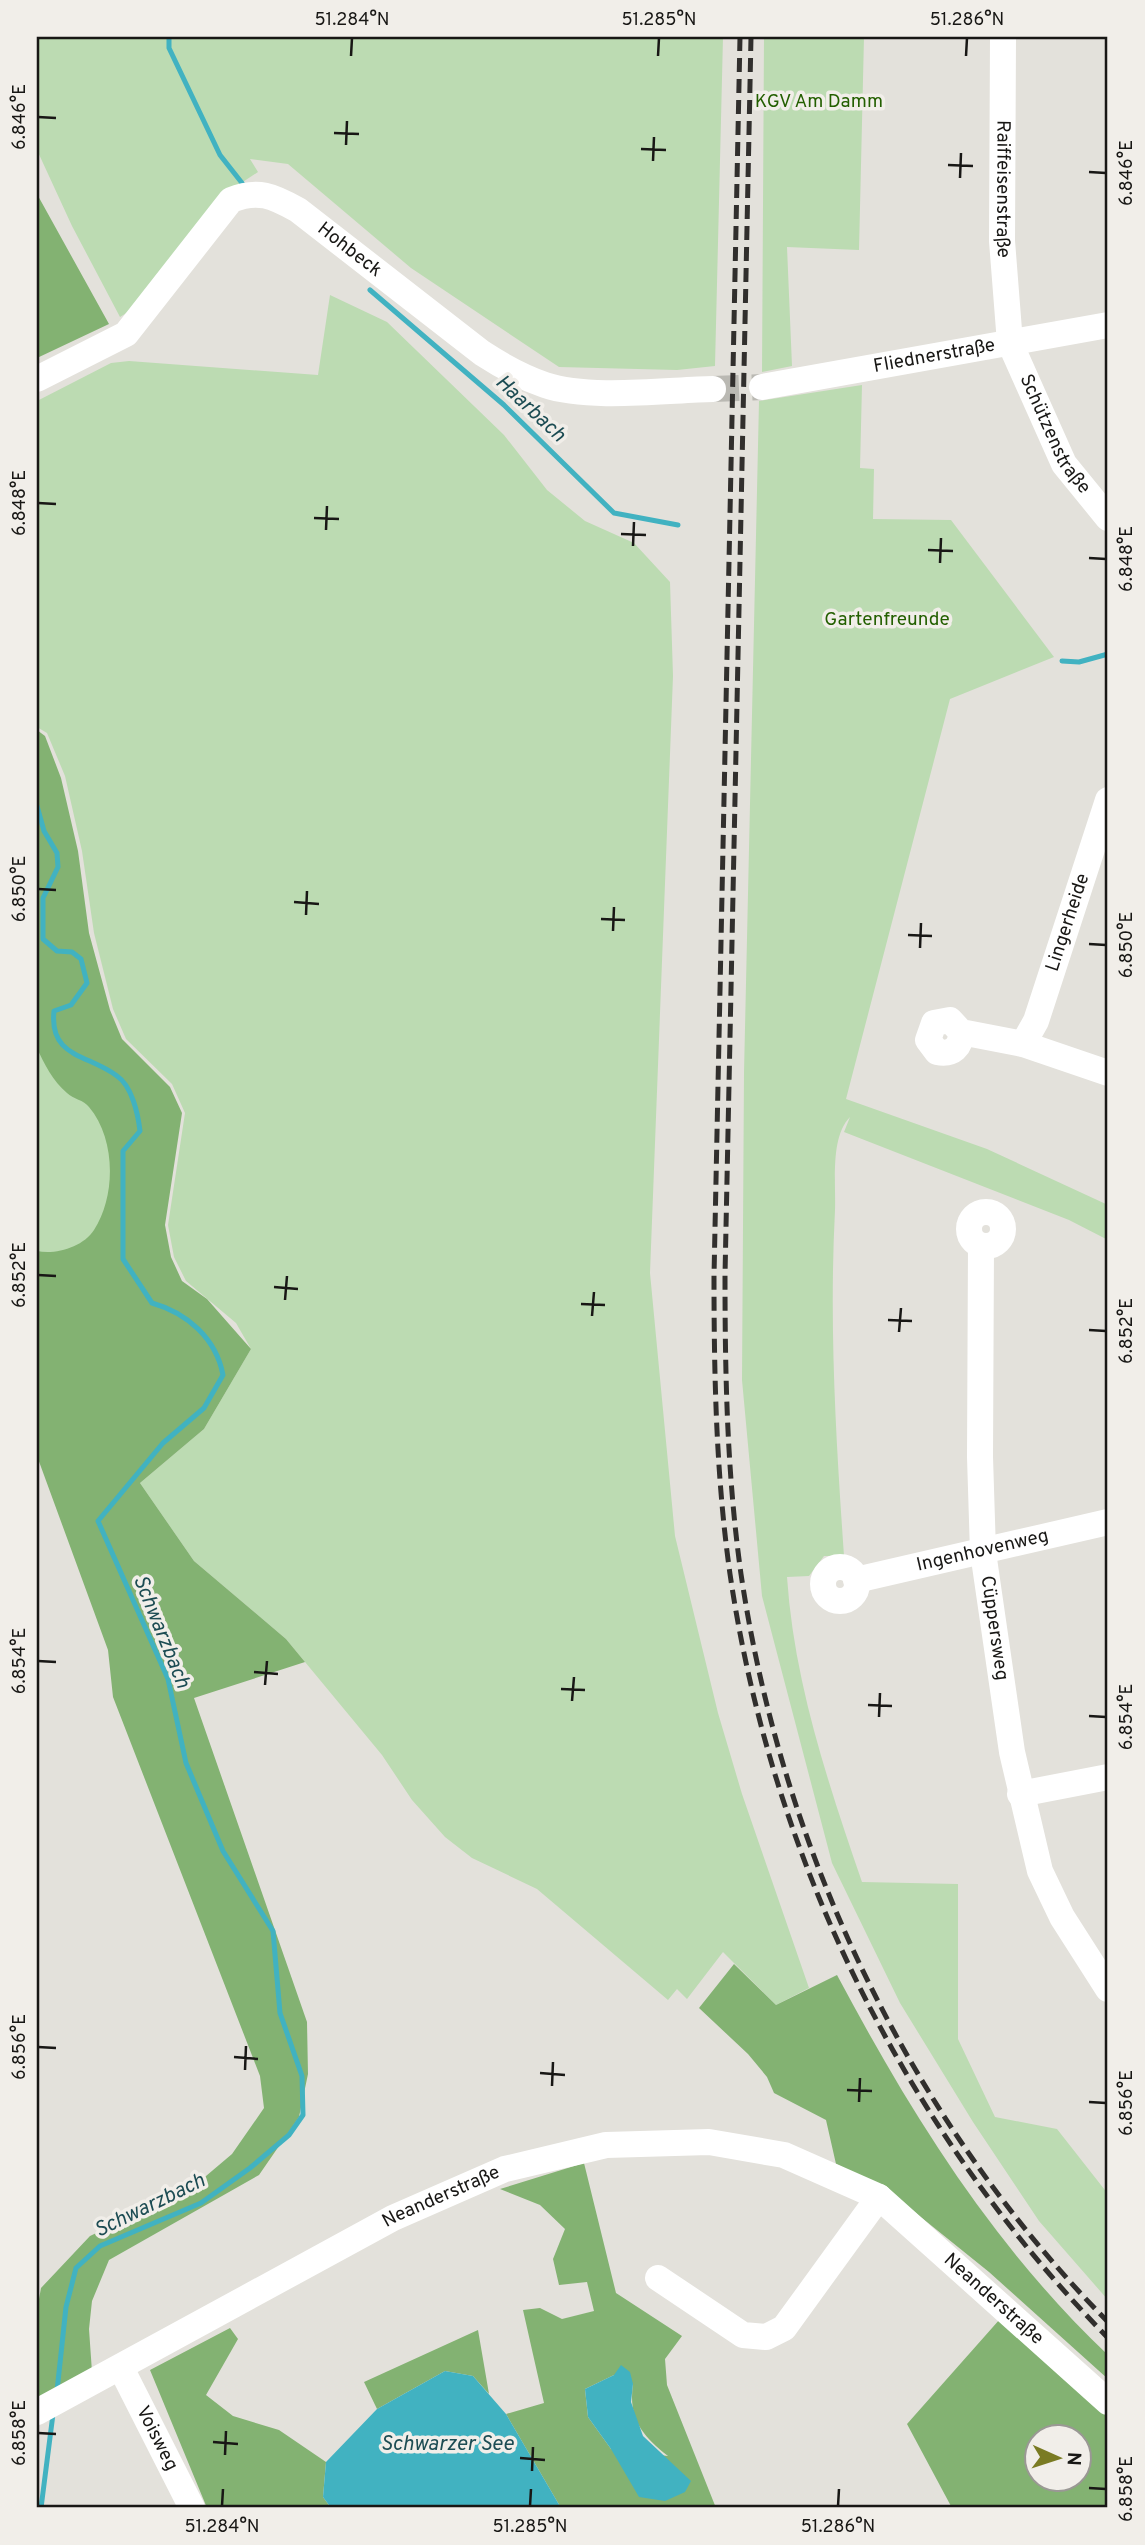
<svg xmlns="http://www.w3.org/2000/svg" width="1145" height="2545" viewBox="0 0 1145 2545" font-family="Overpass,sans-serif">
<rect width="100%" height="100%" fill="#e3e1db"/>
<path fill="#bcdbb2" d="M37,37H723L715,366L677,370L559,367L411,268L288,164L250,159L258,172L223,195L144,302L120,317L72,226L37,150Z
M764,37H864L859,250L787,247L792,366L762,372Z
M330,295L387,322L504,435L547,490L585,521L634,543L670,582L673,676L650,1273L675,1536L718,1713L742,1794L809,1988L776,2005L723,1952L687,1999L677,1989L668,2000L537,1889L472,1858L445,1837L412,1800L382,1755L286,1639L194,1561L140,1483L204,1429L251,1349L236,1323L186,1281L174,1257L168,1225L185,1113L172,1084L126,1039L113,1009L94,933L82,851L65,776L47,733L37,727V401L111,363L129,361L318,375Z
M862,385L860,468L874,469L873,519L951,520L1054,657L950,699L846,1099L987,1149L1108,1205V1240L1069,1220L844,1132L850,1117C830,1137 836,1183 835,1210C829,1326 836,1440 844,1556H824L809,1576L787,1577C794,1682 828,1783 862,1882L958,1884V2039L995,2117L1057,2129L1108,2194V2300L1039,2221L973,2122L900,2003L832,1863L762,1596L742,1380L744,1073L759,401Z
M37,765L147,1248L37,1279Z"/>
<path fill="#83b272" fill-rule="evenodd" d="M37,194L109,324L37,358Z
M37,730L45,736L61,778L78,851L89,933L110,1010L122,1039L170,1087L182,1113L165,1225L171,1257L182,1281L207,1299L251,1349L204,1429L140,1483L194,1561L286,1639L305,1662L194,1698L307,2022L308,2074L299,2117L259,2175L109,2260L92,2301L89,2329L92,2372L37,2398V2310L41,2288L90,2236L193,2187L232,2154L264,2108L260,2076L113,1697L108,1650L37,1456V1251C56,1255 83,1247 94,1230C116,1196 116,1139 89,1107C84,1100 73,1099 67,1093C53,1081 44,1064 37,1048Z
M734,1964L776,2005L837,1975C911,2114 993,2246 1108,2355V2379L989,2272L886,2189L836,2164L826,2120L774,2093L767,2077L748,2054L699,2008Z
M584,2163L616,2293L682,2336L665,2359L667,2385L716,2508H561L506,2414L544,2403L523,2310L540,2308L562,2319L594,2311L587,2282L559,2285L553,2259L565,2229L540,2205L500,2189ZM614,2375L633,2384C628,2419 642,2435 668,2456L611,2449L588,2417L585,2389Z
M1000,2319L1108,2416V2505L1103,2508H952L907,2424ZM1036,2436H1078V2478H1036Z
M230,2328L238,2339L206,2395L233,2416L279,2430L326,2462L323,2497L331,2508H207L150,2370Z
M478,2330L489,2394L473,2376L445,2371L377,2409L364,2382Z"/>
<path fill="#41b2c1" d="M621,2365L630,2372L633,2384L631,2402L643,2436L691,2481L685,2492L665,2501L639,2497L611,2449L588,2417L585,2389L614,2375Z
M445,2371L473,2376L506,2414L561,2508H331L323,2497L326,2462L377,2409Z"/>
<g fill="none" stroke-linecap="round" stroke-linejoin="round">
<path stroke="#41b2c1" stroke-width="5" d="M169,37V48L220,155L242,183
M370,290L504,405L614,513L678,525
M1062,661L1079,662L1108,654
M37,806L44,831L57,853L58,867L43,898V939L57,951L72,952L81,959L87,983L71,1005L54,1011C49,1058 88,1054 117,1076C132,1086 138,1114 140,1131L123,1151V1259L152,1303C187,1313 216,1338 223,1375L204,1408L163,1443L98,1521L168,1679L186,1763L223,1851L273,1931L280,2013L302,2076L303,2115L289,2135L250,2168L201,2203L100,2246L76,2268L66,2307L57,2391
M41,2508L53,2414"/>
<path stroke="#bab9b3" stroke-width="26" stroke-dasharray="26 13" stroke-linecap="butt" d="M713,389L762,387"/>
<g stroke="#fff" stroke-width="26">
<path id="s1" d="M1003,37L1002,241L1010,343L1064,464L1108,518"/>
<path id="s2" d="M37,379L126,334L231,200C258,189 273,196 298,210L482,353C502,366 522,377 545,385C589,400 666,390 713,389"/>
<path id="s3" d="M762,387L1108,325"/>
<path d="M961,1032C961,1047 953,1055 937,1052L928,1040L934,1023L950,1020L961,1032L1023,1044L1108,1073"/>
<path id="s4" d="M1023,1044L1036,1021L1108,800"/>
<circle cx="986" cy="1229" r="17"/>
<path id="s5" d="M981,1246L980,1457L983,1552L1012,1752L1040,1871L1062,1917L1108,1989"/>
<circle cx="840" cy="1584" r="17"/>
<path id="s6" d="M856,1580L1108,1522"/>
<path d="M1020,1794L1108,1777"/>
<path d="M658,2278L743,2335L766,2337L784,2328L879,2197"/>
<path id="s7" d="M121,2368L192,2508"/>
<path id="s8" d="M37,2412L393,2218L505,2169L606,2145L709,2142L784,2155L879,2197L1108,2402"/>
</g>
<path stroke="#312f2d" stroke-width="5" stroke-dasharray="14 7" stroke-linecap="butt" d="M740,37L714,1276C714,1375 716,1475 730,1574C772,1861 906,2131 1108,2338
M751,37L725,1275C725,1375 727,1475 741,1574C782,1852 911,2122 1108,2322"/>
</g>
<path fill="none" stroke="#181715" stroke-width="2.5" d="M351,56L352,38M658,56L659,38M966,56L967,38M38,117L56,118M334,133L359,134M346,145L347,121M641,149L666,150M653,161L654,137M948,165L973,166M1089,172L1106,173M960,178L961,153M38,503L56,504M314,518L339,519M326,530L327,506M621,534L646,535M633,546L634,522M928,550L953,551M1089,558L1106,559M940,563L941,538M38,889L56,890M294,902L319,904M306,915L307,891M601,919L625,920M613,931L614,907M908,935L932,936M1089,944L1106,945M920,948L921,923M38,1275L56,1276M274,1287L298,1289M285,1300L287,1276M581,1304L605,1305M592,1316L594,1292M888,1320L912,1321M1089,1330L1106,1331M899,1332L901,1308M38,1661L56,1662M254,1672L278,1674M265,1685L267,1661M561,1689L585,1690M572,1701L574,1677M868,1705L892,1706M1089,1716L1106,1717M879,1717L880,1693M38,2047L56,2048M234,2057L258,2059M245,2070L246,2046M540,2073L565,2075M552,2086L553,2062M847,2090L872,2091M859,2102L860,2078M1089,2102L1106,2103M38,2433L56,2434M213,2442L238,2444M225,2455L226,2431M520,2458L545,2460M532,2471L533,2447M1089,2488L1106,2489M222,2506L223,2489M530,2506L531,2489M838,2506L839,2489"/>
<g text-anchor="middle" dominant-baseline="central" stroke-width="7" stroke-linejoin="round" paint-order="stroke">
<g font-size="19" fill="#235f00" stroke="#f1eee9">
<text x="819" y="102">KGV Am Damm</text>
<text x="887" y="620">Gartenfreunde</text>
</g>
<g font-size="19" fill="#181715" stroke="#f1eee9">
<text stroke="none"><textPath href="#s1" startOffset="152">Raiffeisenstraße</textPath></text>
<text stroke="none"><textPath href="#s2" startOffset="406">Hohbeck</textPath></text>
<text stroke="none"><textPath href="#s3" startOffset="175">Fliednerstraße</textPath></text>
<text stroke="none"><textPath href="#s1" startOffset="408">Schützenstraße</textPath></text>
<text stroke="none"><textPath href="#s4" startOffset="130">Lingerheide</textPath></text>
<text stroke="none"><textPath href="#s6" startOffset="130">Ingenhovenweg</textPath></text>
<text stroke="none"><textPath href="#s5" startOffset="383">Cüppersweg</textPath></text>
<text stroke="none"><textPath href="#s8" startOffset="458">Neanderstraße</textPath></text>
<text stroke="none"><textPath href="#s8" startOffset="1068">Neanderstraße</textPath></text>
<text stroke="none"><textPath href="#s7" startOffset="79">Voisweg</textPath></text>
</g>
<g font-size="21" font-style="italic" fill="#1c4c53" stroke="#f1eee9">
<text transform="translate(530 409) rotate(43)">Haarbach</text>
<text transform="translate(161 1632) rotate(68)">Schwarzbach</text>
<text transform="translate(150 2206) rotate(-26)">Schwarzbach</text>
<text x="447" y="2444">Schwarzer See</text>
</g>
</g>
<rect width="1145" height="2545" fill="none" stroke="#f1eee9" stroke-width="77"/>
<g transform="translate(1058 2458) rotate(93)"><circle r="33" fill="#f1eee9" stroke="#9a9894" stroke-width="2"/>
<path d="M0-5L12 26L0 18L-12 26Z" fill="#7a7b23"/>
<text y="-10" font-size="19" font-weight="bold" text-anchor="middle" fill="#181715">N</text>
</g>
<rect x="38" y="38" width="1068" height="2468" fill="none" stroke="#181715" stroke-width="2.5"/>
<g font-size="18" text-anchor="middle" fill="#181715">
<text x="352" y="25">51.284°N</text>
<text x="659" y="25">51.285°N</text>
<text x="967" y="25">51.286°N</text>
<text transform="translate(19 117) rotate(-90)" y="6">6.846°E</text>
<text transform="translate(1126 173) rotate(-90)" y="6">6.846°E</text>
<text transform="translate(19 503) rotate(-90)" y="6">6.848°E</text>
<text transform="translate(1126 559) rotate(-90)" y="6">6.848°E</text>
<text transform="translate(19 889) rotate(-90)" y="6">6.850°E</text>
<text transform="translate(1126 945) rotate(-90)" y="6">6.850°E</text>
<text transform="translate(19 1275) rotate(-90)" y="6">6.852°E</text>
<text transform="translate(1126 1331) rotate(-90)" y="6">6.852°E</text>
<text transform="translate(19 1661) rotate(-90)" y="6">6.854°E</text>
<text transform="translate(1126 1717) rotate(-90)" y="6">6.854°E</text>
<text transform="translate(19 2047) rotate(-90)" y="6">6.856°E</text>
<text transform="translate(1126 2103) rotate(-90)" y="6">6.856°E</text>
<text transform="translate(19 2433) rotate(-90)" y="6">6.858°E</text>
<text transform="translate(1126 2489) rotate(-90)" y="6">6.858°E</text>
<text x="222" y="2532">51.284°N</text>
<text x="530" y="2532">51.285°N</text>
<text x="838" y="2532">51.286°N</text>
</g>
</svg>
